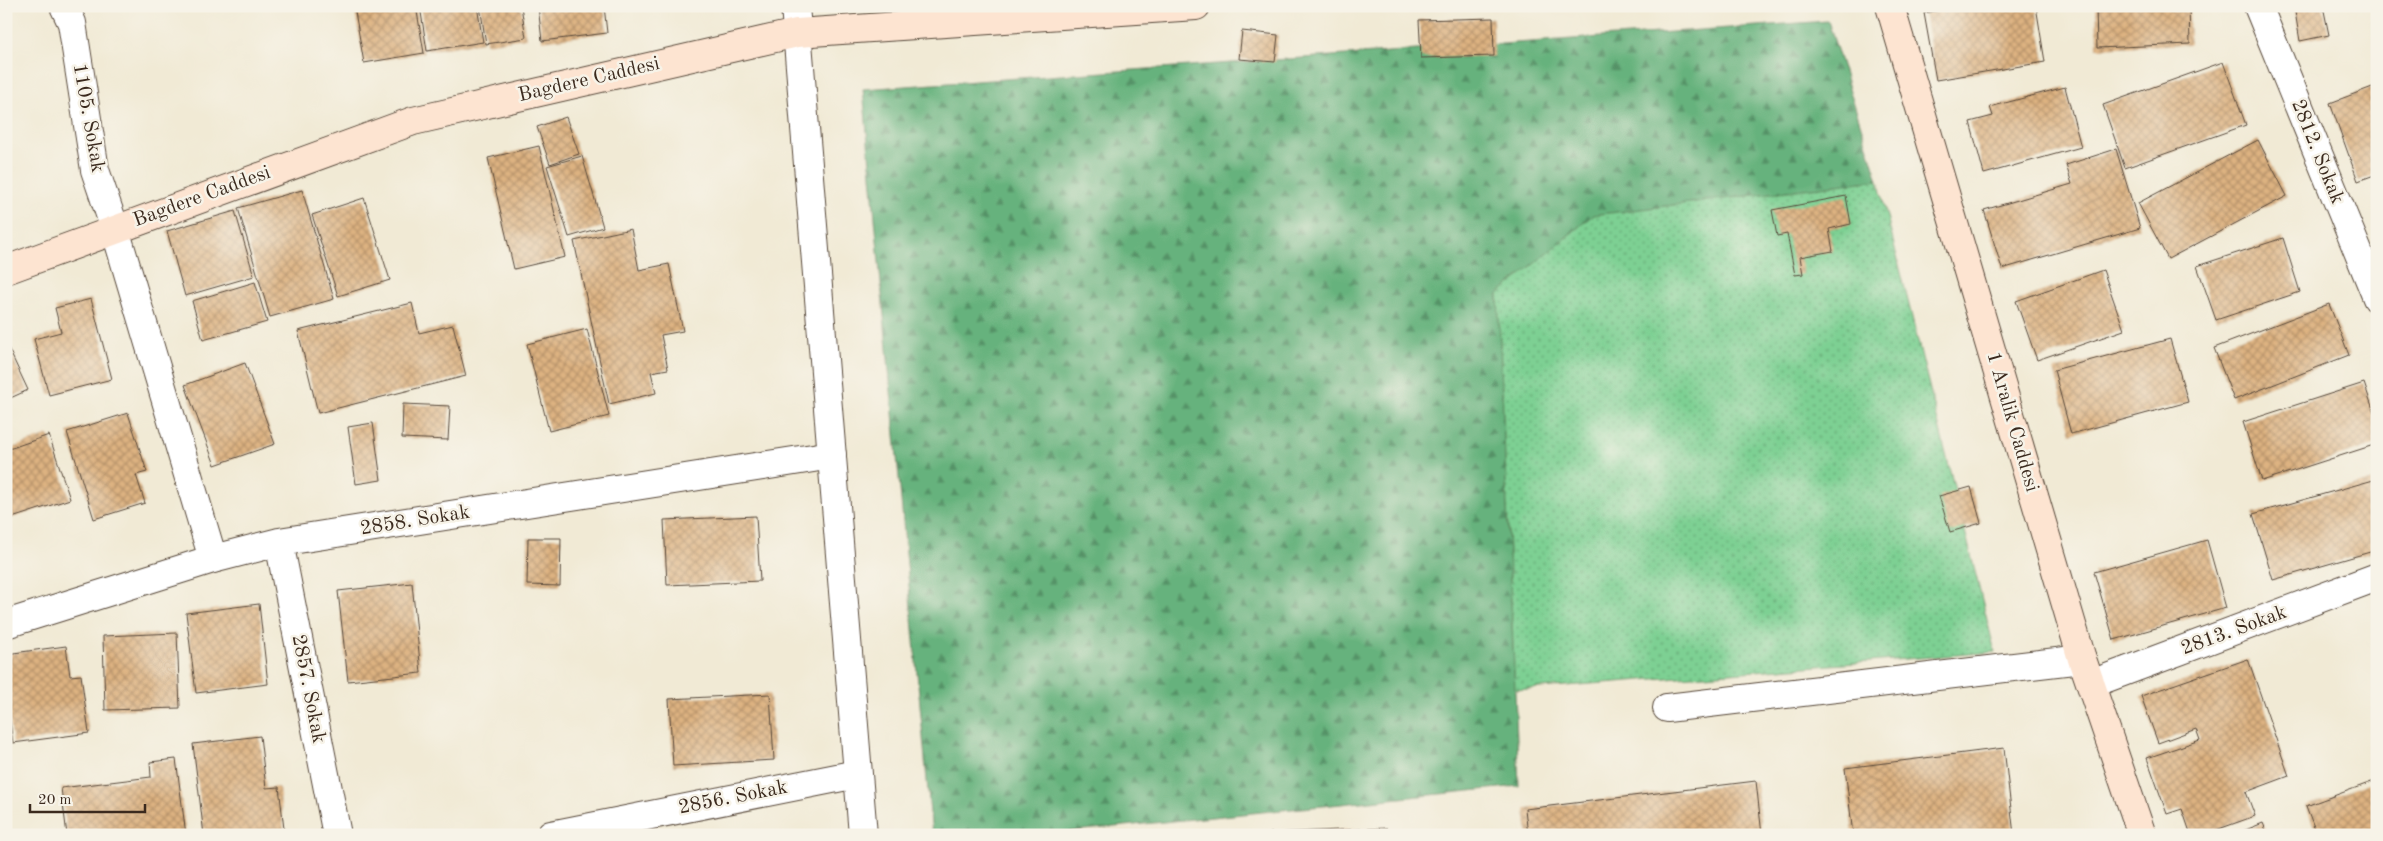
<svg xmlns="http://www.w3.org/2000/svg" width="2383" height="841" viewBox="0 0 2383 841" font-family="'Old Standard TT',serif">
<defs>
<pattern id="forest-firs" width="22" height="20" patternUnits="userSpaceOnUse" patternTransform="scale(1.25)"><rect width="22" height="20" fill="#66b27d"/><path d="M5 1l3.5 6h-7zM16 11l3.5 6h-7z" fill="#559166"/></pattern>
<pattern id="park-dots" width="8" height="8" patternUnits="userSpaceOnUse" patternTransform="scale(1.25)"><rect width="8" height="8" fill="#7dd093"/><path d="M2 2h.1M6 6h.1" fill="none" stroke="#68a977" stroke-width="1.8" stroke-linecap="round"/></pattern>
<pattern id="building-cross-hatch" width="8" height="8" patternUnits="userSpaceOnUse" patternTransform="scale(1.25)"><rect width="8" height="8" fill="#ddb281"/><path d="M0 0l8 8M0 8l8-8" fill="none" stroke="#b49169"/></pattern>
</defs>
<rect width="100%" height="100%" fill="#f7f3e8"/>
<filter id="ink" filterUnits="userSpaceOnUse"><feTurbulence type="fractalNoise" baseFrequency=".02" numOctaves="2"/><feDisplacementMap in="SourceGraphic" scale="10" xChannelSelector="R" yChannelSelector="G"/><feConvolveMatrix kernelMatrix="1 2 1 2 8 2 1 2 1" color-interpolation-filters="sRGB"/></filter>
<filter id="wash" filterUnits="userSpaceOnUse"><feTurbulence type="fractalNoise" baseFrequency=".0096" numOctaves="4" result="noise"/><feDisplacementMap in="SourceGraphic" scale="20" xChannelSelector="R" yChannelSelector="G"/><feGaussianBlur stdDeviation="1.12" result="paint"/><feColorMatrix in="noise" values="0 0 0 0 0 0 0 0 0 0 0 0 0 0 0 0 0 1.4 0 .05"/><feComposite in="paint" operator="in"/></filter>
<g filter="url(#wash)">
<rect width="100%" height="100%" fill="#f1ead5"/>
<path fill="url(#forest-firs)" stroke="#506e4e" d="M1828,21L1878,180L1593,215L1498,294L1519,786L1035,835H932L863,89Z"/>
<path fill="url(#park-dots)" stroke="#5c7d58" d="M1878,180L1995,652L1515,690L1498,294L1593,215Z"/>
<g id="blocks">
<path fill="url(#building-cross-hatch)" d="M354,6H416L424,53L364,63Z
M420,6H477L483,42L427,51Z
M480,6H521L526,38L486,44Z
M538,6H604L607,33L542,41Z
M1962,6H2036L2045,62L1936,80L1924,13Z
M2096,6H2189L2190,44L2097,48Z
M2294,6H2323L2329,35L2300,41Z
M1493,18L1494,56L1421,58L1419,20Z
M1242,31L1278,35L1275,62L1239,59Z
M2223,62L2246,125L2125,168L2103,105Z
M2375,86L2377,174L2358,181L2330,103Z
M2065,87L2081,147L1984,174L1970,122L1993,116L1990,107Z
M566,117L579,154L550,164L537,127Z
M2258,140L2287,196L2168,259L2138,203Z
M539,146L565,257L514,269L488,158Z
M2116,149L2140,228L2002,269L1984,210L2072,184L2066,165Z
M582,156L603,227L569,237L547,166Z
M302,190L334,299L270,317L238,208Z
M1846,196L1851,224L1829,229L1833,251L1800,257L1803,274L1795,275L1787,234L1777,236L1772,210Z
M364,198L390,280L338,296L312,215Z
M235,211L254,276L185,296L167,231Z
M631,229L639,270L669,264L683,331L661,335L668,369L651,372L656,393L609,404L574,241Z
M2283,238L2300,292L2216,320L2197,266Z
M2103,270L2124,330L2037,360L2016,301Z
M255,282L267,322L203,340L192,301Z
M91,299L112,379L49,395L34,339L61,332L55,308Z
M412,303L419,333L453,325L466,376L318,413L298,331Z
M2329,304L2349,355L2234,400L2214,348Z
M587,329L609,416L549,431L527,344Z
M2170,339L2188,402L2071,434L2054,370Z
M6,343L28,390L6,400Z
M245,363L275,444L215,465L185,385Z
M2364,383L2377,421V444L2262,481L2243,422Z
M403,404L450,406L448,440L402,438Z
M128,413L147,472L136,475L145,503L94,519L67,432Z
M373,423L381,480L356,484L348,427Z
M49,435L70,499L6,520V450Z
M2377,479V550L2273,580L2253,514Z
M1971,487L1981,523L1950,532L1939,496Z
M756,516L760,581L667,585L664,520Z
M528,538H561L560,586L527,585Z
M2207,540L2226,608L2114,640L2094,572Z
M412,583L421,673L348,681L338,591Z
M259,604L268,684L196,693L186,613Z
M177,633L180,708L105,710L103,636Z
M66,646L70,676L81,675L89,733L13,743L6,693V654Z
M2248,659L2289,776L2246,792L2255,816L2202,835H2191L2182,809L2167,814L2147,758L2200,740L2196,729L2158,743L2141,696Z
M770,694L774,760L673,766L669,699Z
M260,736L266,788L279,787L284,829L237,835H204L193,744Z
M2004,748L2014,835H1853L1845,768Z
M176,759L186,835H67L61,788L151,777L150,762Z
M2377,780V835H2317L2306,806Z
M1756,781L1762,835H1528L1525,809Z
M2263,823L2268,835H2233Z
M1387,828V835H1270V833Z"/>
</g>
</g>
<g filter="url(#ink)">
<use href="#blocks" fill-opacity="0" stroke="#564739" stroke-width="1"/>
<g fill="none" stroke-linecap="round" stroke-linejoin="round">
<defs>
<path id="minor" d="M64,6L72,23L95,170L115,229L213,559
M2258,6L2377,298
M279,542L337,835
M6,624L213,559L279,542L832,455
M2091,684L2377,577
M1667,708L2082,659
M551,835L857,774"/>
<path id="tertiary" d="M795,6L863,835"/>
<path id="secondary" d="M1890,6L2082,659L2142,835
M6,270L413,121L797,33L1196,6"/>
</defs>
<use href="#minor" stroke="#564739" stroke-width="30"/>
<use href="#tertiary" stroke="#564739" stroke-width="30"/>
<use href="#secondary" stroke="#564739" stroke-width="30"/>
<use href="#minor" stroke="#fff" stroke-width="28"/>
<use href="#tertiary" stroke="#fff" stroke-width="28"/>
<use href="#secondary" stroke="#fde4d1" stroke-width="28"/>
</g>
</g>
<g text-anchor="middle" dominant-baseline="central" stroke-width="5" stroke-linejoin="round" paint-order="stroke">
<g font-size="20" fill="#3b2a1e" stroke="#f7f3e8">
<text transform="translate(589 80) rotate(-13)">Bagdere Caddesi</text>
<text transform="translate(88 118) rotate(80)">1105. Sokak</text>
<text transform="translate(2317 152) rotate(68)">2812. Sokak</text>
<text transform="translate(202 197) rotate(-20)">Bagdere Caddesi</text>
<text transform="translate(2012 422) rotate(74)">1 Aralik Caddesi</text>
<text transform="translate(415 521) rotate(-9)">2858. Sokak</text>
<text transform="translate(2234 631) rotate(-20)">2813. Sokak</text>
<text transform="translate(308 689) rotate(79)">2857. Sokak</text>
<text transform="translate(733 798) rotate(-11)">2856. Sokak</text>
</g>
</g>
<rect width="2383" height="841" fill="none" stroke="#f7f3e8" stroke-width="25"/>
<path d="M30 804v8h115v-8" fill="none" stroke="#3b2a1e" stroke-width="2.5"/>
<text x="38" y="804" font-size="15" fill="#3b2a1e" stroke="#f7f3e8" stroke-width="4" paint-order="stroke">20 m</text>
</svg>
